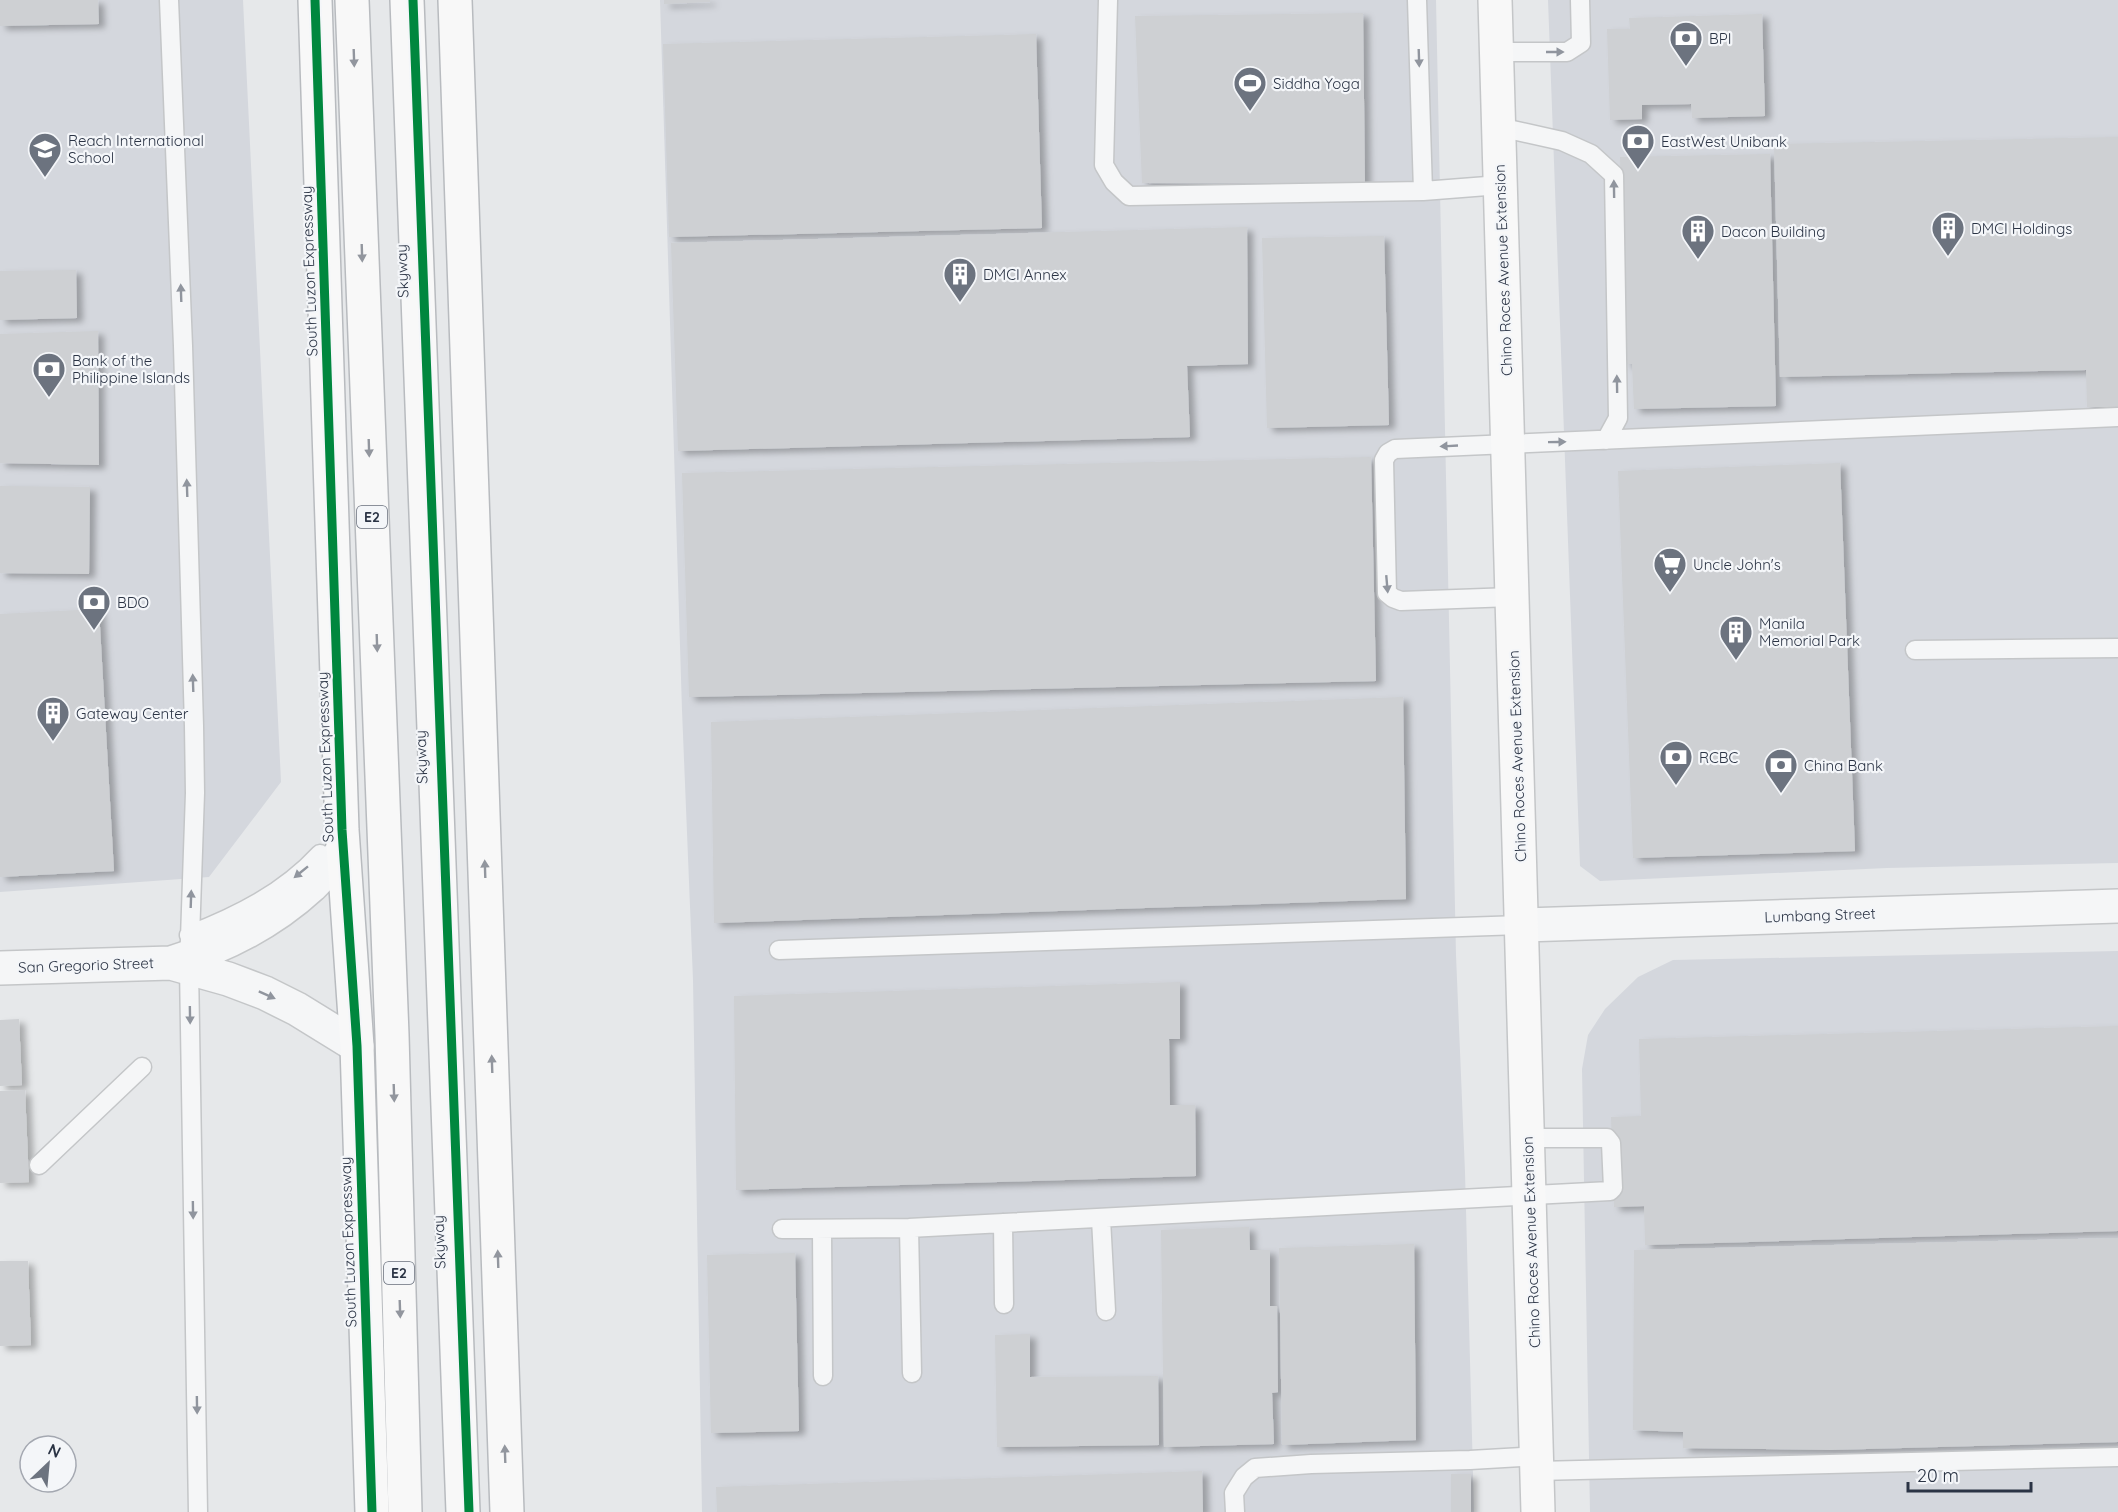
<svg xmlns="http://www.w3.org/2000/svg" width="2118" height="1512" viewBox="0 0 2118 1512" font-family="Quicksand,sans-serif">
<defs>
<filter id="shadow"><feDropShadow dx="6" dy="4" stdDeviation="3" flood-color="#0004"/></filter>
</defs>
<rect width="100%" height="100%" fill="#e6e8ea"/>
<path fill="#d4d7dd" d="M0,0H243L281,782L209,877L0,892Z
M660,0H1436L1456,955L1465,1172L1474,1512H702L693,980L682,710Z
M1548,0H2118V863L1887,868L1600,881L1580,866Z
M2118,951V1512H1590L1582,1069L1588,1035L1605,1009L1638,977L1673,960Z"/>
<path fill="#ced0d3" filter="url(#shadow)" d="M0,0H98L99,24L0,26Z
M664,0H710V2L664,4Z
M1363,13L1365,184L1142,183L1135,16Z
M1762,14L1765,116L1692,118L1691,104L1642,105V119L1610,120L1607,29H1630L1629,18Z
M1036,34L1042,228L669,237L663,44Z
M2118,137V407H2087L2086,370L1780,377L1774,144Z
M1770,154L1776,406L1634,409L1632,364H1626L1620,157Z
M1247,227L1248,364L1187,366L1190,437L678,451L671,243Z
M1384,236L1389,425L1267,428L1262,238Z
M76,270L77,318L0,320V271Z
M98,331L99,465L0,463V334Z
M1371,457L1376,681L689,697L682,473Z
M1840,463L1855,851L1633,858L1618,471Z
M0,486L90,487L89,574L0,573Z
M99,609L114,871L0,877V614Z
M1403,697L1406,899L714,923L711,722Z
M1180,982V1039H1169L1170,1105H1195L1196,1176L736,1190L734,996Z
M19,1019L22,1085L0,1086V1020Z
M2118,1026V1231L1645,1245L1644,1206L1614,1207L1611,1117L1641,1116L1639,1039Z
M25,1090L29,1182L0,1183V1091Z
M1249,1227L1250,1250H1270V1306H1277L1278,1392L1272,1393L1274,1444L1164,1447L1161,1230Z
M2118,1238V1442L1830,1450L1683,1448V1432L1633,1430L1634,1250Z
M1414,1244L1416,1440L1282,1445L1279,1248Z
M795,1253L799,1431L711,1433L707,1255Z
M0,1261H28L31,1345L0,1346Z
M1030,1334V1377L1158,1376L1159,1445L997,1447L995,1335Z
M1202,1471L1203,1512H717L716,1487Z
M1451,1474H1471V1512H1451Z"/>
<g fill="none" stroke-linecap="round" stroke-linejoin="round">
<defs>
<path id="service" d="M169,0L183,346L194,726L195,793L189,967L198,1512
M1108,0L1104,165L1114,182L1129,196L1423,191
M1417,0L1423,191L1500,185
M1496,52H1567L1581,43L1580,0
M1499,127L1562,141L1591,154L1614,175L1618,418L1606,440
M1512,597L1401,601L1393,598L1387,593L1384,460L1388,453L1395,449L2118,417
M1915,650L2118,648
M189,935C238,916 284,893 320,854
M779,950L1521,925
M39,1165L142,1067
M1101,1219L1106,1311
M1003,1223L1004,1304
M909,1228L912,1373
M782,1229L909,1228L1610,1191L1613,1188L1611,1143L1607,1138H1527
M822,1230L823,1376
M1537,1471L2118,1457
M1235,1512L1234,1493L1244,1477L1255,1468L1311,1464L1470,1460L1537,1456"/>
<path id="minor" d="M1521,925L2118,906
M171,963C223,947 272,922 311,886C322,875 332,863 343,852
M0,968L171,963L228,979L265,993L297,1009L357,1046"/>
<path id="secondary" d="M1495,0L1538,1512"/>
<path id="trunk" d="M315,0L342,830L357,1046L372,1512
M455,0L507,1512"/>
<path id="motorway" d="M352,0L392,1035L405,1512
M407,0L463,1512"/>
</defs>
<use href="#service" stroke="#c4c6c8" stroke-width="21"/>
<use href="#minor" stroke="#c4c6c8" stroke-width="36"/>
<use href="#secondary" stroke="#c4c6c8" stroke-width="36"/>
<use href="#trunk" stroke="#b8bbbf" stroke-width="36"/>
<use href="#motorway" stroke="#b8bbbf" stroke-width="36"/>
<use href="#service" stroke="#f5f6f7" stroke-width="18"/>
<use href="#minor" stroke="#f5f6f7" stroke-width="33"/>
<use href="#secondary" stroke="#f8f8f8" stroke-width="33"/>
<use href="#trunk" stroke="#f8f8f8" stroke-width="33"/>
<use href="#motorway" stroke="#f8f8f8" stroke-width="33"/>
<defs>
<path id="cycleway" d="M315,0L342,830L357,1046L372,1512
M413,0L469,1512"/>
</defs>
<use href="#cycleway" stroke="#f4f6f9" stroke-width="13"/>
<use href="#cycleway" stroke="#00873e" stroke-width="9"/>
</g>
<defs><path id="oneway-solid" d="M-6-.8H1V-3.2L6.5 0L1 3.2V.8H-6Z" transform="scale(1.5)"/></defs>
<g fill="#90959e">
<use href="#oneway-solid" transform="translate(1555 52)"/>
<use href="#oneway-solid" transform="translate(1419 58) rotate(88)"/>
<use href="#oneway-solid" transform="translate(1614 189) rotate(-91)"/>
<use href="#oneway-solid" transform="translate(181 293) rotate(-92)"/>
<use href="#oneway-solid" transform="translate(1617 384) rotate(-91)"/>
<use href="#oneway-solid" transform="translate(1557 442) rotate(-1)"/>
<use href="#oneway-solid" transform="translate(1449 446) rotate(177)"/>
<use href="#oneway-solid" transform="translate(187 488) rotate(-92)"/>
<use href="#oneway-solid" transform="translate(1387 584) rotate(85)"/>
<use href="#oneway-solid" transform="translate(193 683) rotate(-92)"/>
<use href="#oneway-solid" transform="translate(301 872) rotate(141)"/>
<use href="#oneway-solid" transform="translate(191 899) rotate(-88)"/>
<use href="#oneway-solid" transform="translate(267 995) rotate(24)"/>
<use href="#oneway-solid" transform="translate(190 1015) rotate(89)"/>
<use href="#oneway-solid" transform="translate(193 1210) rotate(89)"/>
<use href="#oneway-solid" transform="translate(197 1405) rotate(89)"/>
</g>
<g fill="#92969e">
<use href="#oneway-solid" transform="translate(354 58) rotate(88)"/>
<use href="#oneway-solid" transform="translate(362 253) rotate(88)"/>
<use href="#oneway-solid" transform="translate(369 448) rotate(88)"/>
<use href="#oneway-solid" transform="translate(377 643) rotate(88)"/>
<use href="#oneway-solid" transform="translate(485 869) rotate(-92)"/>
<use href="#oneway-solid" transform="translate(492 1064) rotate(-92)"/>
<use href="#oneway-solid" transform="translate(394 1093) rotate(88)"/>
<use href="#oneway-solid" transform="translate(498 1259) rotate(-92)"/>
<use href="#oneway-solid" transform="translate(400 1309) rotate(88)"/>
<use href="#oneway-solid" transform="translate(505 1454) rotate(-92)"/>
</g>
<defs>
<symbol id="bank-pin" viewBox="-11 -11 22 30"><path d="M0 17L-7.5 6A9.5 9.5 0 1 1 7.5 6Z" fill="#6c737f" stroke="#f4f6f9"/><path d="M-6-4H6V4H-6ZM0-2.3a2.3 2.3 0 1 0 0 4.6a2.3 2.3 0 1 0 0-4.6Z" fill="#fff"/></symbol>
<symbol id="stadium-pin" viewBox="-11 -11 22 30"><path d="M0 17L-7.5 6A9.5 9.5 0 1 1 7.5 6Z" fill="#6c737f" stroke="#f4f6f9"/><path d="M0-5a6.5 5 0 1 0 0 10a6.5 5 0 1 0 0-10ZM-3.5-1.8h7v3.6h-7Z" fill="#fff"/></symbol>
<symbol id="school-pin" viewBox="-11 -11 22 30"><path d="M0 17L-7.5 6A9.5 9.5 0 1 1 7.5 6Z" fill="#6c737f" stroke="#f4f6f9"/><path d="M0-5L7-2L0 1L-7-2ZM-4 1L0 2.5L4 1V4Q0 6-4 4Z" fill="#fff"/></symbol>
<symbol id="building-pin" viewBox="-11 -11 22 30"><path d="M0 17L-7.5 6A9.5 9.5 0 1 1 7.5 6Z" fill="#6c737f" stroke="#f4f6f9"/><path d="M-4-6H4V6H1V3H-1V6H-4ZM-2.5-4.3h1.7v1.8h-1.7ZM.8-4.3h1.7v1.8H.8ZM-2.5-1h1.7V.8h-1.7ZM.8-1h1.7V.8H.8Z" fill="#fff"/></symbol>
<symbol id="supermarket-pin" viewBox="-11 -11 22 30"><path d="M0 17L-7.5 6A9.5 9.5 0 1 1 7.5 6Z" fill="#6c737f" stroke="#f4f6f9"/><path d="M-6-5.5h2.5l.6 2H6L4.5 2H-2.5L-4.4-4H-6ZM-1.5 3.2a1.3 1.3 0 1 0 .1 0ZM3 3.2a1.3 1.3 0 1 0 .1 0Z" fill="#fff"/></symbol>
</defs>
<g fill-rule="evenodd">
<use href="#bank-pin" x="1667" y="19" width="38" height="52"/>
<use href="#stadium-pin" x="1231" y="64" width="38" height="52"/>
<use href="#bank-pin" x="1619" y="122" width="38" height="52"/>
<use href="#school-pin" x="26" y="130" width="38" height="52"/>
<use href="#building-pin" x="1929" y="209" width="38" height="52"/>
<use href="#building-pin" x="1679" y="212" width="38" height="52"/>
<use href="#building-pin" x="941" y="255" width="38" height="52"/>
<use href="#bank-pin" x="30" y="350" width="38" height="52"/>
<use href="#supermarket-pin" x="1651" y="545" width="38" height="52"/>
<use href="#bank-pin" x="75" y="583" width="38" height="52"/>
<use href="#building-pin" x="1717" y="613" width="38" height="52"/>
<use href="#building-pin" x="34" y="694" width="38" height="52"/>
<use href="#bank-pin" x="1657" y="738" width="38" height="52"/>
<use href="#bank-pin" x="1762" y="746" width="38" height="52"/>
</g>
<g text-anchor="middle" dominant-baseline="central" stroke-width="4.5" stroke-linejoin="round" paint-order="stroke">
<g fill="#f4f6f9" stroke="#676e7b" stroke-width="1.5">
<rect x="357" y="506" width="30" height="22" rx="4.5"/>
<rect x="384" y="1262" width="30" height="22" rx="4.5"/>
</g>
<g font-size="14" font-weight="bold" fill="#2b3445">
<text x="372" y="517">E2</text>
<text x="399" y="1273">E2</text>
</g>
<g font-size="15" fill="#2b3445" stroke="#f4f6f9" text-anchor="start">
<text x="1709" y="38">BPI</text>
<text x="1273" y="83">Siddha Yoga</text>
<text x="68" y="140">Reach International<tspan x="68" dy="17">School</tspan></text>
<text x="1661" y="141">EastWest Unibank</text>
<text x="1971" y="228">DMCI Holdings</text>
<text x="1721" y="231">Dacon Building</text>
<text x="983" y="274">DMCI Annex</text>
<text x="72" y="360">Bank of the<tspan x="72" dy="17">Philippine Islands</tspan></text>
<text x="1693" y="564">Uncle John's</text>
<text x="117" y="602">BDO</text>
<text x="1759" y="623">Manila<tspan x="1759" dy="17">Memorial Park</tspan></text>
<text x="76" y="713">Gateway Center</text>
<text x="1699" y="757">RCBC</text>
<text x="1804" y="765">China Bank</text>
</g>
<g font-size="15" fill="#2b3445" stroke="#f4f6f9">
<text transform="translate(1503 270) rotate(-92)">Chino Roces Avenue Extension</text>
<text transform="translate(309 271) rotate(-92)">South Luzon Expressway</text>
<text transform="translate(402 271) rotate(-92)">Skyway</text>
<text transform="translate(1517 756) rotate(-92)">Chino Roces Avenue Extension</text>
<text transform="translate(325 757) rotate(-92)">South Luzon Expressway</text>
<text transform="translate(421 757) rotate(-92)">Skyway</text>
<text transform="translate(1820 915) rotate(-2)">Lumbang Street</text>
<text transform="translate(86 965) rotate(-2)">San Gregorio Street</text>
<text transform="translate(348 1242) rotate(-92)">South Luzon Expressway</text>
<text transform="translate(439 1242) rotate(-92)">Skyway</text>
<text transform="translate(1531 1242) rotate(-92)">Chino Roces Avenue Extension</text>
</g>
</g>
<g transform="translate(48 1464) rotate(26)"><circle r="28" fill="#f4f6f9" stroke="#a4a8b1" stroke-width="1.5"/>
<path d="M0-4.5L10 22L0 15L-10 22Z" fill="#6c737f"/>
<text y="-9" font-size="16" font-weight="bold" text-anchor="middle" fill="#2b3445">N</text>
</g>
<path d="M1908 1482v9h123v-9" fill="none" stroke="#2b3445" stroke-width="3"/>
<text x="1917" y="1482" font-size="18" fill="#2b3445" stroke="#f4f6f9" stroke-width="4.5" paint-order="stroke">20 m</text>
</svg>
